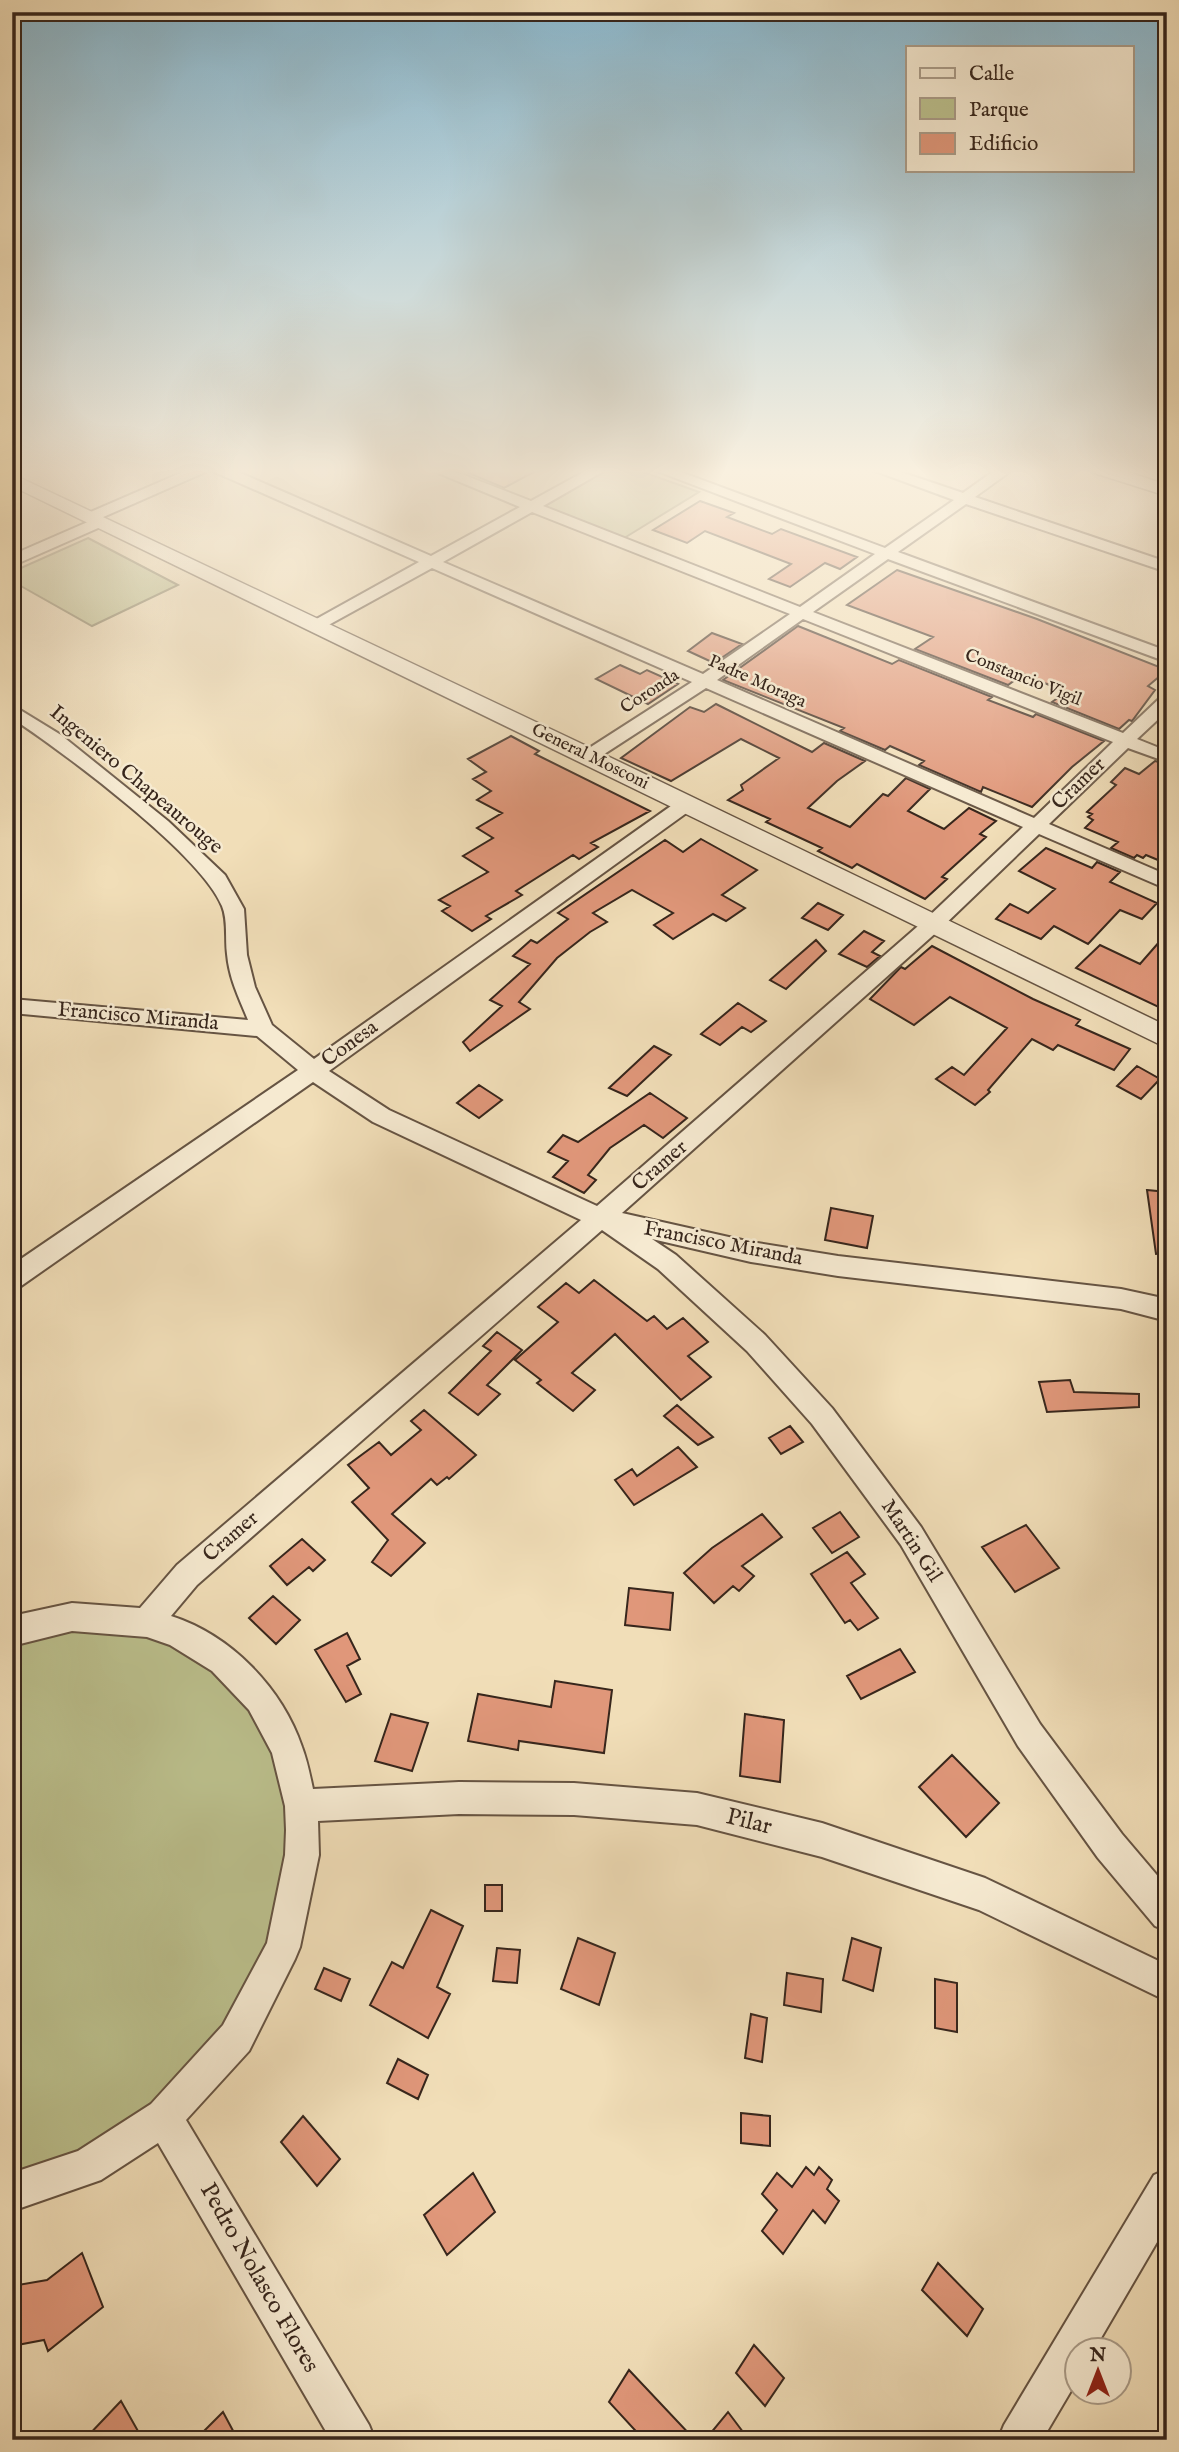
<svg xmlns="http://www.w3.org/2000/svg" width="1179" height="2452" viewBox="0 0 1179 2452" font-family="'IM FELL English',serif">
<rect width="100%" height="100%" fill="#f1deb8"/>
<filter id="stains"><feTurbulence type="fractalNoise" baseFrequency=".00286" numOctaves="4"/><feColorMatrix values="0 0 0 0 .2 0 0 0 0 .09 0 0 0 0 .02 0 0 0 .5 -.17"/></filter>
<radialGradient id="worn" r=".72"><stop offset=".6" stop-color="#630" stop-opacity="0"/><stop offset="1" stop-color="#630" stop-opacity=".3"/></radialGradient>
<path fill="#bcc18e" stroke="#7a7455" stroke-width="2" d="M611,468H632L699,492L621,540L540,509Z
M88,538L178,585L92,626L12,581V572Z
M147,1623L223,1660L301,1806L283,1947L164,2117L12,2192V1631Z"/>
<path fill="#e0977a" stroke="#37261c" stroke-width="2" d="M457,468H541L504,488Z
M700,501L734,513L727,517L772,534L781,529L857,557L840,569L825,563L790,587L769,579L791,564L705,531L687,543L653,530Z
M897,570L1037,619L1167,670L1148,686L1155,690L1132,721L1129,720L1119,729L1052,702L1066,692L1023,674L1008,685L915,649L933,637L847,605Z
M798,626L892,664L899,660L992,697L988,700L1033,717L1036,714L1104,741L1072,767L1032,807L983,787L981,792L919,765L924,761L890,746L885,750L840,731L844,728L723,680Z
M712,633L742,644L714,663L688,651Z
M620,665L640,674L647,670L678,684L648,704L596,679Z
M716,704L812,752L824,743L865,761L837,781L808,808L850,827L883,794L888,796L906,778L930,789L908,811L944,829L969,808L996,821L980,834L986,837L942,877L947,879L925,899L857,864L852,868L818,851L822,848L766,822L770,819L728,800L743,790L741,785L779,758L741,739L671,781L621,758L690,707L704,712Z
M511,736L539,751L535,754L650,811L591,843L598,847L579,859L573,855L516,891L522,895L486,916L491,919L472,931L442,911L450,906L439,900L488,872L463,856L493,838L477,828L502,813L477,800L491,791L473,779L486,772L468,759Z
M1155,761L1167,764V853L1158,860L1146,855L1143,858L1137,855L1134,858L1111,848L1118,842L1085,828L1093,820L1088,817L1092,814L1087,812L1116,785L1111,782L1125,768L1139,774Z
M701,839L757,870L722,895L745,908L726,921L713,914L673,939L654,925L673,913L632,890L593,913L607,922L590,932L557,958L519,1002L530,1009L470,1051L463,1042L502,1006L490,1000L530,964L513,956L531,940L537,943L568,919L558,913L665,840L683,852Z
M1046,848L1092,868L1097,862L1120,872L1110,882L1157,903L1142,919L1120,910L1088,944L1054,926L1041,939L996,919L1010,904L1028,913L1055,889L1019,871Z
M818,903L843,915L828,930L802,918Z
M864,931L884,941L872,952L880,956L867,967L839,954Z
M1167,933V1011L1076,968L1100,945L1140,964Z
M816,940L826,951L786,989L770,980Z
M932,946L1033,999L1080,1020L1076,1025L1130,1049L1114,1070L1058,1045L1053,1050L1032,1039L988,1090L990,1092L975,1105L936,1079L952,1067L964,1075L1007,1028L950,997L914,1025L870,999L901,967L905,969Z
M738,1003L766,1021L751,1032L742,1027L720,1045L701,1034Z
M654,1046L671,1055L627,1096L609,1088Z
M1137,1066L1160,1079L1141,1099L1117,1086Z
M479,1085L502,1100L479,1118L457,1103Z
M650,1093L687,1118L663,1138L644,1125L610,1148L588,1175L596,1180L584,1193L553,1177L568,1161L548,1152L563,1135L578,1142Z
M1147,1190L1167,1192V1253L1156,1254Z
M831,1208L873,1216L867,1248L825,1240Z
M594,1280L647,1321L654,1316L667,1329L683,1318L708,1342L688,1356L711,1377L681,1400L615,1334L572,1373L595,1390L573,1411L537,1383L541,1380L515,1360L558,1322L538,1307L566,1283L579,1293Z
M497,1332L522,1350L487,1385L500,1394L478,1415L449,1393L491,1351L483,1346Z
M1070,1380L1074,1392L1139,1394V1407L1047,1412L1039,1382Z
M677,1405L713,1437L698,1445L664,1416Z
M424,1410L476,1455L449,1479L447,1477L437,1485L431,1479L392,1514L425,1543L391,1576L372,1562L388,1540L352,1502L369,1488L348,1465L379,1442L391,1455L421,1430L411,1421Z
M790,1426L803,1442L781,1454L769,1438Z
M678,1447L697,1467L634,1505L615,1480L632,1469L637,1476Z
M840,1512L859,1537L832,1553L813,1528Z
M762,1514L782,1537L742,1566L754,1576L739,1591L733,1586L714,1603L684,1573L712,1548Z
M1026,1525L1059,1568L1015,1592L982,1547Z
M302,1539L325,1560L313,1571L309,1567L287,1585L270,1566Z
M847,1552L865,1574L851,1583L878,1618L858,1630L850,1620L845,1623L811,1574Z
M629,1588L673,1593L670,1630L625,1625Z
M273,1596L300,1620L276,1644L249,1618Z
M347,1633L360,1659L347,1666L361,1694L346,1702L315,1650Z
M900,1649L915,1672L861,1699L847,1676Z
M555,1681L612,1690L604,1753L519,1741L518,1750L468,1741L478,1694L551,1707Z
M391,1714L428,1723L412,1771L375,1761Z
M745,1714L784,1720L780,1782L740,1776Z
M952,1755L999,1803L966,1837L919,1787Z
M485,1885H502V1911H485Z
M431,1910L463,1926L437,1987L450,1994L428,2038L370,2005L392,1962L403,1968Z
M578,1938L615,1953L599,2005L561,1989Z
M852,1938L881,1948L873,1991L843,1980Z
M497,1948L520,1950L517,1983L493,1981Z
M324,1968L350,1979L341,2001L315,1989Z
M787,1973L823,1979L821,2012L784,2005Z
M935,1979L957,1983V2032L935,2028Z
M751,2014L767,2018L762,2062L745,2058Z
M398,2059L428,2075L418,2099L387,2083Z
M741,2113L770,2116V2146L741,2143Z
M303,2116L340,2159L317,2186L281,2142Z
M806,2167L814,2175L819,2167L832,2180L827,2189L839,2201L825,2223L813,2210L783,2254L762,2231L777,2210L762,2194L777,2173L792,2187Z
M473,2173L495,2212L447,2255L424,2215Z
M82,2253L103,2307L48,2351L44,2340L12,2346V2286L47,2280Z
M938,2263L983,2309L967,2336L922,2290Z
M754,2345L784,2378L765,2406L736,2373Z
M629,2370L695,2440H644L609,2402Z
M121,2401L143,2440H84Z
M223,2412L238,2440H195Z
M728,2412L749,2440H705Z"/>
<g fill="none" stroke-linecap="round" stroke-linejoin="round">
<defs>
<path id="minor" d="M192,468H229L431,556L520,507L426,468H446L531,501L591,468H609L543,506L800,607L875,554L649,468H670L885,548L954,500L867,468H889L963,493L998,468H1015L975,497L1167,562V572L966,504L898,552L1167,651V662L888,559L813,612L1123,733L1161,697L1167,696V711L1137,739L1167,751V762L1128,748L1049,824L1167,875V889L1039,834L939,930L622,1213L751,1242L838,1256L1121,1289L1167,1299V1321L1121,1309L838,1276L751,1262L652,1239L676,1255L765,1335L832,1408L921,1527L1040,1724L1122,1834L1167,1887V1931L1155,1926L1098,1858L1018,1746L901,1545L812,1424L747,1351L658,1269L602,1230L197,1585L171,1616C231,1635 282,1688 302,1747C307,1760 310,1775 313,1789L459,1782L574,1783L697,1793L822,1823L985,1878L1167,1965V2001L979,1910L822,1857L697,1825L574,1815L459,1814L318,1821L319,1855L300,1947L295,1959L249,2051L186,2120L369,2425L375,2440H331L158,2143L101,2180L12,2211V2173L78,2151L151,2104L223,2025L267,1943L285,1855L286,1830L285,1806L272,1753L249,1710L212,1671L170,1645L147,1637L72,1631L12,1646V1616L72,1603L140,1608L177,1565L581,1220L373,1122L313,1082L21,1286L12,1289V1265L298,1070L257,1036L12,1013V999L248,1020C239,998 229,978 227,954C225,939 228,920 222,906C200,853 64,753 12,718V705L61,735L168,821L225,875L244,909L247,955L255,987L272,1025L314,1059L678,801H692L694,805L692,809L329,1071L389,1110L597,1206L925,920L1023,827L706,688L595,760H583L580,756L583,752L692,682L432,568L323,628H311L309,625L311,622L419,562L210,470L101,518L107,522L105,525L12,566V555L90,521L84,517L86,514ZM532,512L790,614L703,674L443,562ZM803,619L1113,742L1034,818L717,680Z
M1167,2169V2225L1094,2350H1078V2379L1042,2440H998L1004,2425L1154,2175Z"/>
<path id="tertiary" d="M1088,468H1116L1167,485V496L1091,472Z
M12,474L597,751L1167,1026V1048L12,486Z"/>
</defs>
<use href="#minor" stroke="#665443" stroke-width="4"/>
<use href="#tertiary" stroke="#665443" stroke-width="3"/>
<use href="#minor" fill="#f6ead1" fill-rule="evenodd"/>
<use href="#tertiary" fill="#f6ead1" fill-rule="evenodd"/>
</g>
<linearGradient id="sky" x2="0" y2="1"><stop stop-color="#89b8cf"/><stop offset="0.58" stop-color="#f9f0df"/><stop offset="1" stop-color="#f9f0df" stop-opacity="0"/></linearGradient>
<rect width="1179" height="812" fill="url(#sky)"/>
<g text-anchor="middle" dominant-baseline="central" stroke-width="5" stroke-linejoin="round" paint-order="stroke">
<g font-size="18" fill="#37261c" stroke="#f6ead1">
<text transform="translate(1023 678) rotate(22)">Constancio Vigil</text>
<text transform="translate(757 682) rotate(24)">Padre Moraga</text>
<text transform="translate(650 692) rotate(-33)">Coronda</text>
<text transform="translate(590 757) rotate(26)">General Mosconi</text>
</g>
<g font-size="21" fill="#37261c" stroke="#f6ead1">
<text transform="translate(136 780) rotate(40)">Ingeniero Chapeaurouge</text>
<text transform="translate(1079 784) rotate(-44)">Cramer</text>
<text transform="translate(138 1017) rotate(5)">Francisco Miranda</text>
<text transform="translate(350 1044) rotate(-36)">Conesa</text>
<text transform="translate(660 1166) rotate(-41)">Cramer</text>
<text transform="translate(723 1244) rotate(11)">Francisco Miranda</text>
<text transform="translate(231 1537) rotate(-41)">Cramer</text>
<text transform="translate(911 1541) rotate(57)">Martin Gil</text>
</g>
<g font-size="24" fill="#37261c" stroke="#f6ead1">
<text transform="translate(749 1822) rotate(14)">Pilar</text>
<text transform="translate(259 2278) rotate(60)">Pedro Nolasco Flores</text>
</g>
</g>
<rect width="1179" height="2452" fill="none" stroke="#f1deb8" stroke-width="42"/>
<rect x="14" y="14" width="1151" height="2424" fill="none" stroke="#37261c" stroke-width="3.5"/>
<rect x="21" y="21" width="1137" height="2410" fill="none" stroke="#37261c" stroke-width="2"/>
<rect x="906" y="46" width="228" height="126" fill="#f6ead1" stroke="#aa9c89" stroke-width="2"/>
<rect x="920" y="68" width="35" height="10" fill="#f6ead1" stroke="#aa9c89" stroke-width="2"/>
<text x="969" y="80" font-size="21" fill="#37261c">Calle</text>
<rect x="920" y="98" width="35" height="21" fill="#bcc18e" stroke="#aa9c89" stroke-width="2"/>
<text x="969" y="116" font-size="21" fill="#37261c">Parque</text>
<rect x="920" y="133" width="35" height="21" fill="#e0977a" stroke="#aa9c89" stroke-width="2"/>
<text x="969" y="150" font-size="21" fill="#37261c">Edificio</text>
<g transform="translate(1098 2371)"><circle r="33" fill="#f6ead1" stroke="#aa9c89" stroke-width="2"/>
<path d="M0-5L12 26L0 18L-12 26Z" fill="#8f2418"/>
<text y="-10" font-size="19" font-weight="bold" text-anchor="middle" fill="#37261c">N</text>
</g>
<rect width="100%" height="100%" filter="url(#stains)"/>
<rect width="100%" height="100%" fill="url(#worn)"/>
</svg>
